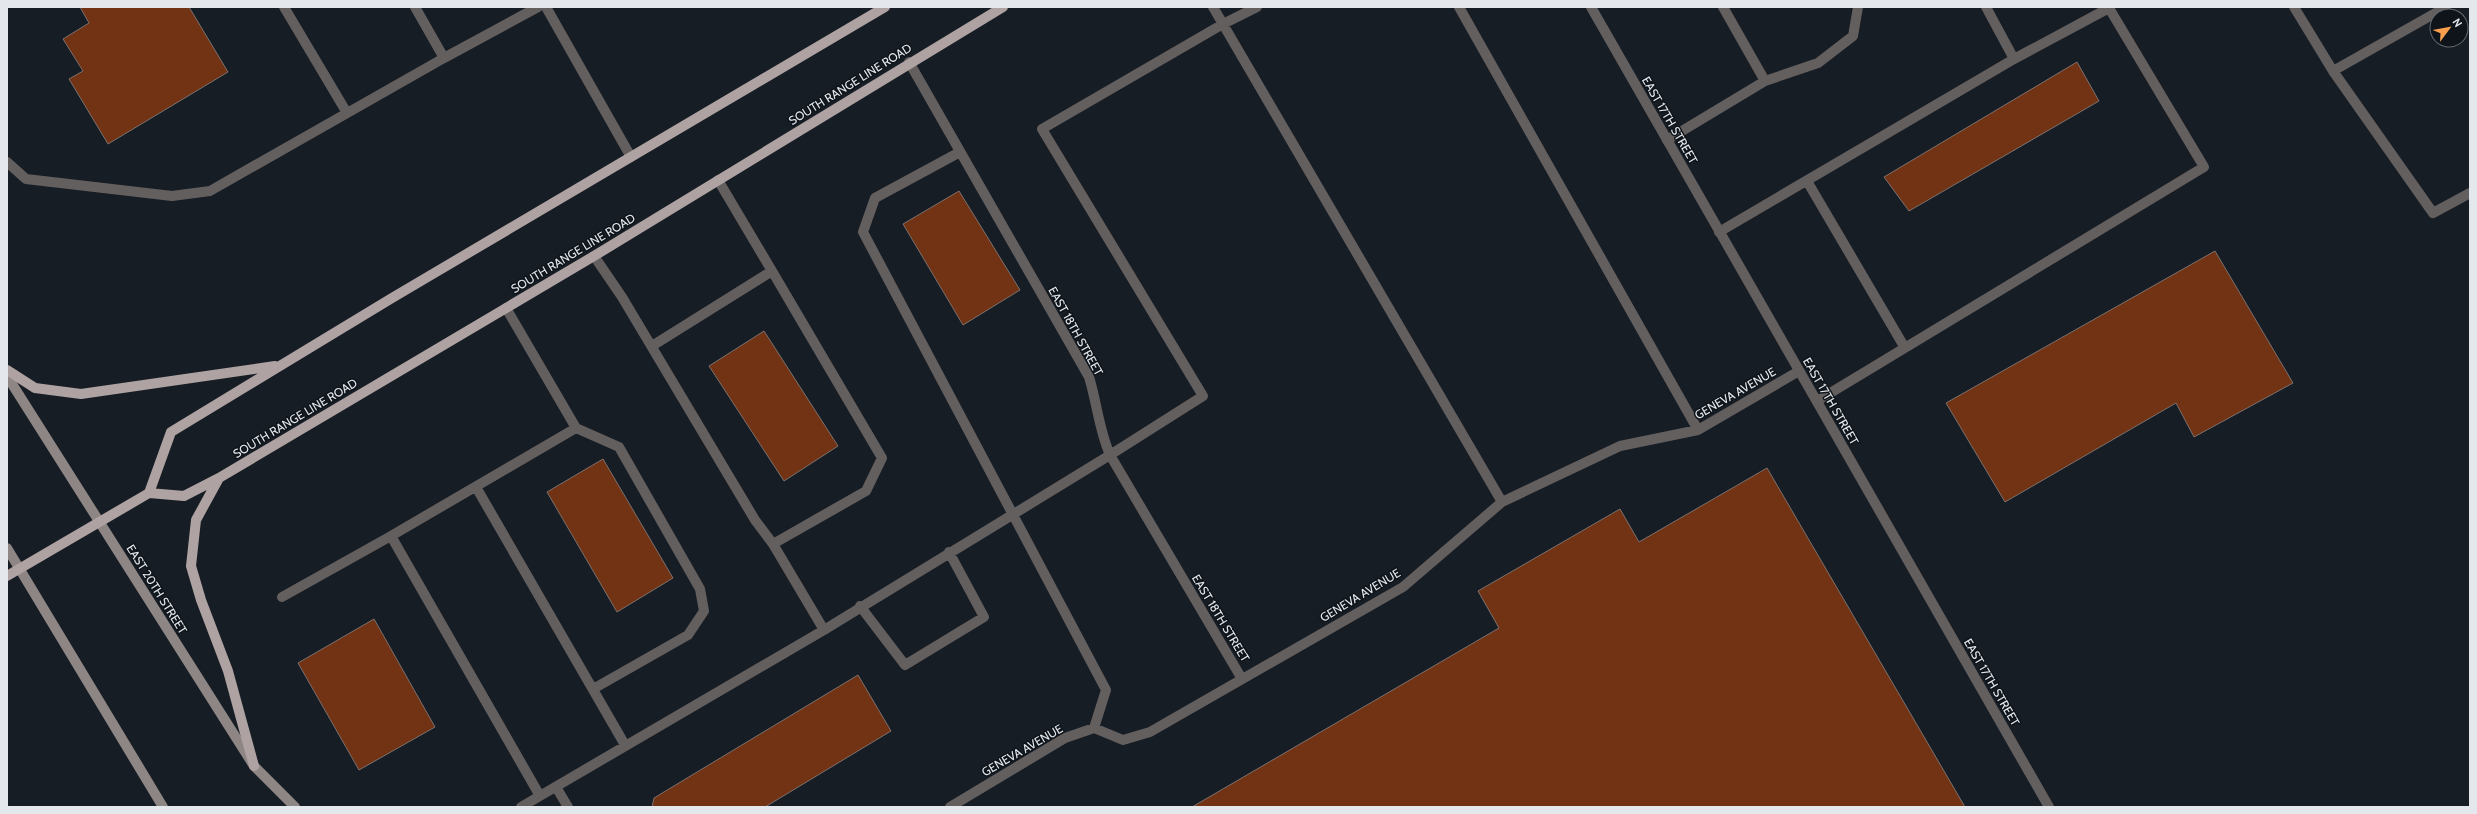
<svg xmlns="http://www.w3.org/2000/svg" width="2477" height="814" viewBox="0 0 2477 814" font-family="Cabin,sans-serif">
<rect width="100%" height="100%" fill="#171d24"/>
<path fill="#723315" stroke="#7d716d" d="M80,7H189L228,72L108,144L69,79L83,71L63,39L89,23Z
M2077,62L2099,101L1909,211L1884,177Z
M959,191L1020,290L963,325L903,224Z
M2215,251L2293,383L2194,437L2176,403L2005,502L1946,403Z
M764,331L838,446L784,481L709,366Z
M603,459L673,578L617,612L547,492Z
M1767,468L1965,807H1192L1499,628L1478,591L1620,509L1639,542Z
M374,619L435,727L359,770L298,663Z
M858,675L891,731L765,807H652L654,798Z"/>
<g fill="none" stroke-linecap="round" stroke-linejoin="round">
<path stroke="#645f5f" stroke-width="10" d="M284,7L347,113
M415,7L444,58L538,7
M546,7L631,157
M1213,7L1502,502
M1459,7L1698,430
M1723,7L1765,81L1818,63L1853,36L1858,7
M2294,7L2333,71L2446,7
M909,62L1089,377C1097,403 1099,430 1110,455L1242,679
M2333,71L2433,213L2470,193
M1667,140L1765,81
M960,152L875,198L863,232L1106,690L1094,728
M7,162L26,179L172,196L210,191L444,58
M1807,181L1905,348
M1719,232L2014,59L1986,7
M594,256L622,297L755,520L773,544L866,491L882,458L772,271
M652,346L772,271L718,180
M1817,401L2204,167L2109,8L2014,59
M576,428L619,447L700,589L704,611L688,635L593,689
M476,487L625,745
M391,536L576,428L506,308
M282,597L391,536L540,796
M860,606L905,665L984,617L949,552
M824,630L1110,455L1203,396L1042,129L1223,24L1257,7
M556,787L568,807
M521,807L824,630L773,544
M950,807L1065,738L1094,728L1123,740L1150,732L1403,587L1502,502L1620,446L1698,430L1799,371"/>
<path stroke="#645f5f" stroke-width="10" d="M1591,7L2049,807"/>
<path stroke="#8e8585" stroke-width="10" d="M7,376L254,766L295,807
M7,548L163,807"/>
<path stroke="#aea2a2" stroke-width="10" d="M7,370L35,388L81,394L275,366
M219,478L196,520L191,566L201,600L228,671L254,766
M149,493L184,496L219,478L594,256L1003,7
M7,576L149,493L171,432L392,298L885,7"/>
</g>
<g text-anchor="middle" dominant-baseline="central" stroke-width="3" stroke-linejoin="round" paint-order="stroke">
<g font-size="12" fill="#e4e8ed" stroke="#0e141a">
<text transform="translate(850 84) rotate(-32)">SOUTH RANGE LINE ROAD</text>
<text transform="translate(1670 120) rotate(60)">EAST 17TH STREET</text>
<text transform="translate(573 253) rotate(-31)">SOUTH RANGE LINE ROAD</text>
<text transform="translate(1076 331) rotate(61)">EAST 18TH STREET</text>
<text transform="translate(1735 393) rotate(-30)">GENEVA AVENUE</text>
<text transform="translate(1831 401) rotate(60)">EAST 17TH STREET</text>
<text transform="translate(295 418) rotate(-31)">SOUTH RANGE LINE ROAD</text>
<text transform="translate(157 589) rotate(58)">EAST 20TH STREET</text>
<text transform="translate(1360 595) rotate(-31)">GENEVA AVENUE</text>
<text transform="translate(1221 618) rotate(59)">EAST 18TH STREET</text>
<text transform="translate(1992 682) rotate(60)">EAST 17TH STREET</text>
<text transform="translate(1022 750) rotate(-30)">GENEVA AVENUE</text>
</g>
</g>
<rect width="2477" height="814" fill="none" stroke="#e4e8ed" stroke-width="16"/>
<g transform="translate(2449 28) rotate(58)"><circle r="19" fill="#0e141a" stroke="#64696e"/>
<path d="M0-3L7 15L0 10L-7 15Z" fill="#f99f4d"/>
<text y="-6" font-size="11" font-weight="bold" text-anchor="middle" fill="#e4e8ed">N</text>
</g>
</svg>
